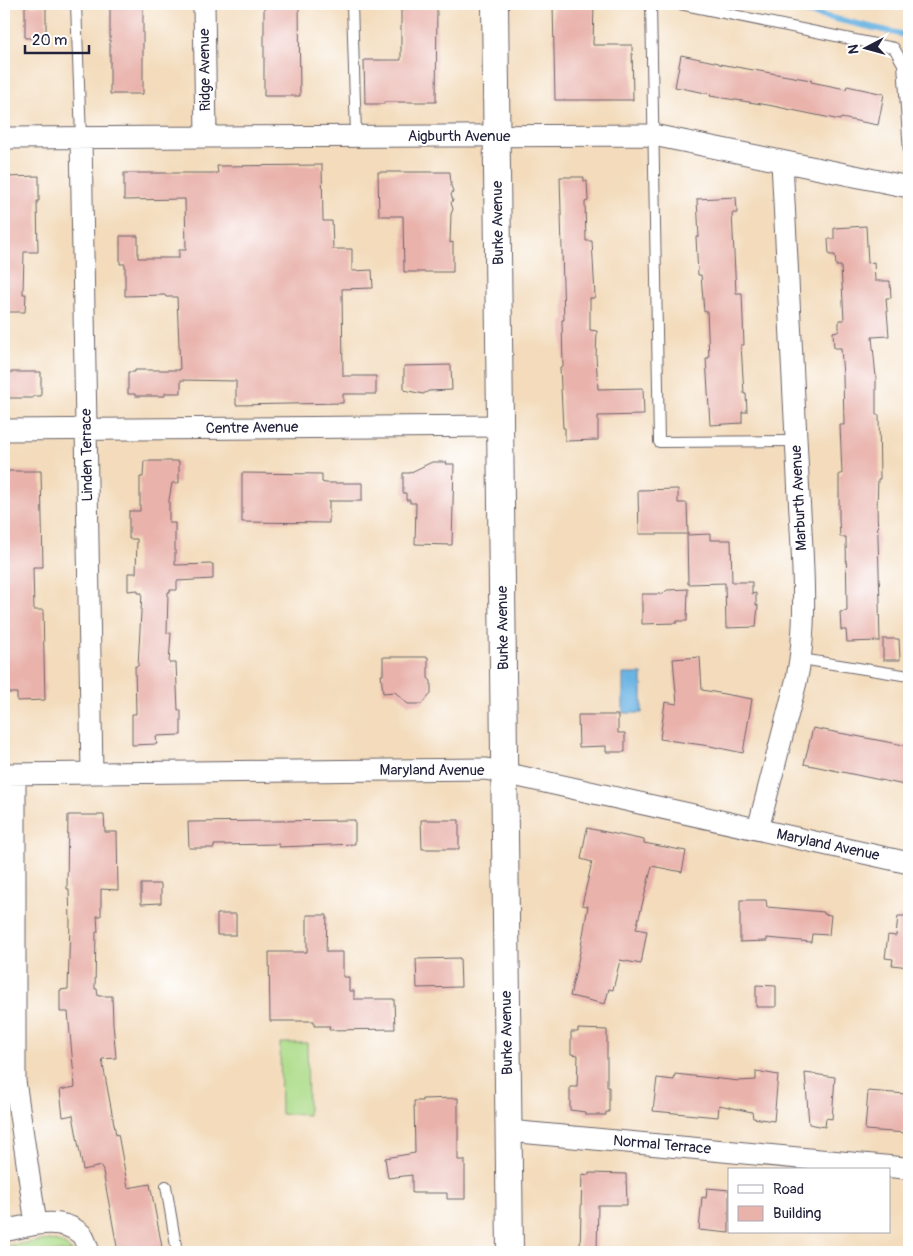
<svg xmlns="http://www.w3.org/2000/svg" width="913" height="1256" viewBox="0 0 913 1256" font-family="Pangolin,sans-serif">
<rect width="100%" height="100%" fill="#fff"/>
<filter id="ink" filterUnits="userSpaceOnUse"><feTurbulence type="fractalNoise" baseFrequency=".02" numOctaves="2"/><feDisplacementMap in="SourceGraphic" scale="10" xChannelSelector="R" yChannelSelector="G"/><feConvolveMatrix kernelMatrix="1 2 1 2 8 2 1 2 1" color-interpolation-filters="sRGB"/></filter>
<filter id="wash" filterUnits="userSpaceOnUse"><feTurbulence type="fractalNoise" baseFrequency=".0096" numOctaves="4" result="noise"/><feDisplacementMap in="SourceGraphic" scale="20" xChannelSelector="R" yChannelSelector="G"/><feGaussianBlur stdDeviation="1.12" result="paint"/><feColorMatrix in="noise" values="0 0 0 0 0 0 0 0 0 0 0 0 0 0 0 0 0 1.4 0 .05"/><feComposite in="paint" operator="in"/></filter>
<g filter="url(#wash)">
<rect width="100%" height="100%" fill="#f3dbbb"/>
<path fill="#acdb88" stroke="#677e62" d="M280,1043H307L308,1115L281,1114Z
M50,1240L64,1244L72,1252H4V1246Z"/>
<path fill="#6bb4e3" stroke="#466b8f" d="M623,674H642V713H623Z"/>
<g fill="none" stroke-linecap="round" stroke-linejoin="round">
<path stroke="#6bb4e3" stroke-width="6" d="M771,4L909,36"/>
</g>
<g id="blocks">
<path fill="#e9b2ab" d="M110,4H143V94H110Z
M264,4H299L300,96H264Z
M553,4H594L593,45H632L633,100H555Z
M25,6H46V38H25Z
M401,8H437L436,102H384V104H365L364,60H401Z
M681,55L719,63V64L811,80V82L846,89L847,86L884,94L878,125L841,118L840,120L768,105L710,96L711,94L675,87Z
M322,165L323,221H332L333,249H352V271L372,270L373,288L342,289L343,376H376V394H343V403L236,405V381L181,380V393H165V396H135V394H128V372H135V370H180L177,297H166L165,295L125,296V264H120V236H138V258H179V250H186L185,199L124,200V173H218L217,166Z
M378,172H450L451,186L453,191L451,195L453,200L451,203L453,209L451,214L450,243L453,242V272H404L403,216H379Z
M39,176V201H37L38,252H24L23,294H26L25,312H4V177Z
M560,177H584V181H587L588,201L585,202L586,241H592L595,296L594,298H590V330L597,331L596,356L598,389L643,388L644,415L598,416V440L565,441V428H563L560,367H563L562,320H564Z
M736,197L737,213H732L736,293H742L744,345H741L744,394H746L747,412H742V423L710,425L706,358H709L707,311L704,312L701,275H698L696,237H699L697,199Z
M866,226L868,263L874,262L875,281H890L891,298H886L889,336L872,337L876,377V415H879L880,479H878L877,507L880,603H879L880,641L847,642L846,630H841L840,612L847,611L846,537H840L839,520V474H842L840,425H844L843,375L841,348H834L833,332L839,331V320H844L841,266H836L835,255H829L828,239H834V228Z
M451,365L452,390L429,391L423,394L404,390V366Z
M4,372H41V396H33V398H4Z
M144,461H179V483H172L169,500V523H175V565L213,564V579L177,581V590H170V592H168L167,633H171L169,663H176L178,710H181V735L156,736L157,744L132,745V714H136L135,666H138L142,593H138V590L128,591V573H136L137,539H129V511H140V477H143Z
M432,462H447L446,464H454L452,545L415,544L416,503H410V500H406V493H403V473H409Z
M4,471H41L43,567H33L34,610H43L45,700L17,701V693H4V662H6L4,594Z
M242,473L322,474V482L325,483H362V501H329V523L242,522Z
M678,489V503H687L688,534H639L638,490Z
M710,534V540H731L732,582H752V594L756,593V605H758L756,627L726,628L725,583L688,584L687,535Z
M688,589L687,621H677V623L642,624V594H663L667,590Z
M883,639H899L900,660H883Z
M383,657H428V678L431,681V694L422,704H408L395,692L383,693L381,675H383Z
M700,657L702,690L752,699L743,753L710,746L660,739L665,702L677,704L673,659Z
M578,715H618V733H625V752H606V746L579,747Z
M813,728L909,746V786L804,764Z
M68,815H104L105,832H117L118,890L101,889V916H97L98,932H96L95,989H97L98,996H112L113,1023L116,1058L102,1059L116,1135L118,1134L128,1188L150,1184L163,1252H118L102,1166L83,1170L73,1115L63,1117L60,1090L75,1087L68,1012H60V990L68,989L70,922L69,889H67Z
M355,820V844L279,847V844L214,845V848H189L188,822Z
M421,820H459V849H422Z
M587,828L644,840V843L686,851L682,872L652,866L636,929L647,931L641,964L620,960L613,990L609,989L605,1004L570,996L580,952L588,906L582,905L592,862L581,859Z
M141,884H161V903L141,904Z
M740,900H766L767,907L824,912V914L831,915L829,935L812,934L811,942L767,938V941L740,942Z
M217,914H236V935H217Z
M307,915H327L326,952H343V977H349V991H354V999H394L395,1029L329,1030L330,1026H314V1021H270L269,952H307Z
M898,916H909V967L892,965L893,959L885,958L888,935L896,936Z
M460,958L461,987L417,988L416,959Z
M756,985L776,986V1007H756Z
M578,1029L607,1030V1087H609V1112H606V1115H585V1112L570,1110V1087H577L578,1055L571,1054V1032H578Z
M756,1071L778,1075L774,1121L753,1118L752,1112L719,1105L718,1117L653,1111L657,1078L674,1080L675,1074L739,1081L756,1080Z
M805,1073L835,1077L832,1119L826,1118L825,1127L809,1124Z
M868,1091L906,1094L905,1112H908L906,1133L865,1130Z
M458,1098V1160H465V1199H447V1193H412V1175L388,1178L385,1158L415,1153L414,1101H422V1099Z
M589,1173L626,1174L627,1205H598L597,1251L580,1249L582,1174L589,1175Z
M707,1188L729,1190V1233L699,1230L702,1197L706,1198Z"/>
</g>
</g>
<g filter="url(#ink)">
<use href="#blocks" fill-opacity="0" stroke="#6b6368" stroke-width="1"/>
<g fill="none" stroke-linecap="round" stroke-linejoin="round">
<defs>
<path id="service" d="M76,4L81,138
M352,4L356,136
M651,4L659,442L796,441
M680,4L894,48L903,64L909,152
M801,659L909,676
M166,1186L177,1252"/>
<path id="minor" d="M204,4L206,137
M4,138L653,135L909,187
M81,138L92,773
M4,430L500,426
M4,774L486,769L909,863
M15,774V1081L36,1224
M758,829L796,682C810,619 801,542 798,477C793,372 787,267 782,162
M509,1131L905,1168
M4,1231C28,1226 60,1215 81,1234C85,1238 87,1247 89,1252"/>
<path id="tertiary" d="M495,4L510,1252"/>
</defs>
<use href="#service" stroke="#6b6368" stroke-width="12"/>
<use href="#minor" stroke="#6b6368" stroke-width="23"/>
<use href="#tertiary" stroke="#6b6368" stroke-width="28"/>
<use href="#service" stroke="#fff" stroke-width="10"/>
<use href="#minor" stroke="#fff" stroke-width="21"/>
<use href="#tertiary" stroke="#fff" stroke-width="26"/>
</g>
</g>
<g text-anchor="middle" dominant-baseline="central" stroke-width="4" stroke-linejoin="round" paint-order="stroke">
<g font-size="15" fill="#22223b" stroke="#fff">
<text transform="translate(205 70) rotate(-91)">Ridge Avenue</text>
<text x="459" y="136">Aigburth Avenue</text>
<text transform="translate(498 223) rotate(-91)">Burke Avenue</text>
<text transform="translate(252 428) rotate(-1)">Centre Avenue</text>
<text transform="translate(87 455) rotate(-91)">Linden Terrace</text>
<text transform="translate(799 498) rotate(-93)">Marburth Avenue</text>
<text transform="translate(503 628) rotate(-91)">Burke Avenue</text>
<text x="432" y="770">Maryland Avenue</text>
<text transform="translate(828 845) rotate(12)">Maryland Avenue</text>
<text transform="translate(507 1033) rotate(-91)">Burke Avenue</text>
<text transform="translate(662 1145) rotate(5)">Normal Terrace</text>
</g>
</g>
<rect width="913" height="1256" fill="none" stroke="#fff" stroke-width="20"/>
<rect x="728" y="1168" width="162" height="65" fill="#ffffff" stroke="#a7a7b1"/>
<rect x="738" y="1185" width="25" height="8" fill="#ffffff" stroke="#a7a7b1"/>
<text x="773" y="1194" font-size="15" fill="#22223b">Road</text>
<rect x="738" y="1206" width="25" height="15" fill="#e9b2ab" stroke="#a7a7b1"/>
<text x="773" y="1218" font-size="15" fill="#22223b">Building</text>
<g transform="translate(866 48) rotate(264)" stroke="#ffffff" stroke-width="4" paint-order="stroke">
<path d="M0-4L9 19L0 12L-9 19Z" fill="#22223b"/>
<text y="-8" font-size="14" font-weight="bold" text-anchor="middle" fill="#22223b">N</text>
</g>
<path d="M25 45v8h64v-8" fill="none" stroke="#22223b" stroke-width="2.5"/>
<text x="32" y="45" font-size="15" fill="#22223b" stroke="#ffffff" stroke-width="4" paint-order="stroke">20 m</text>
</svg>
